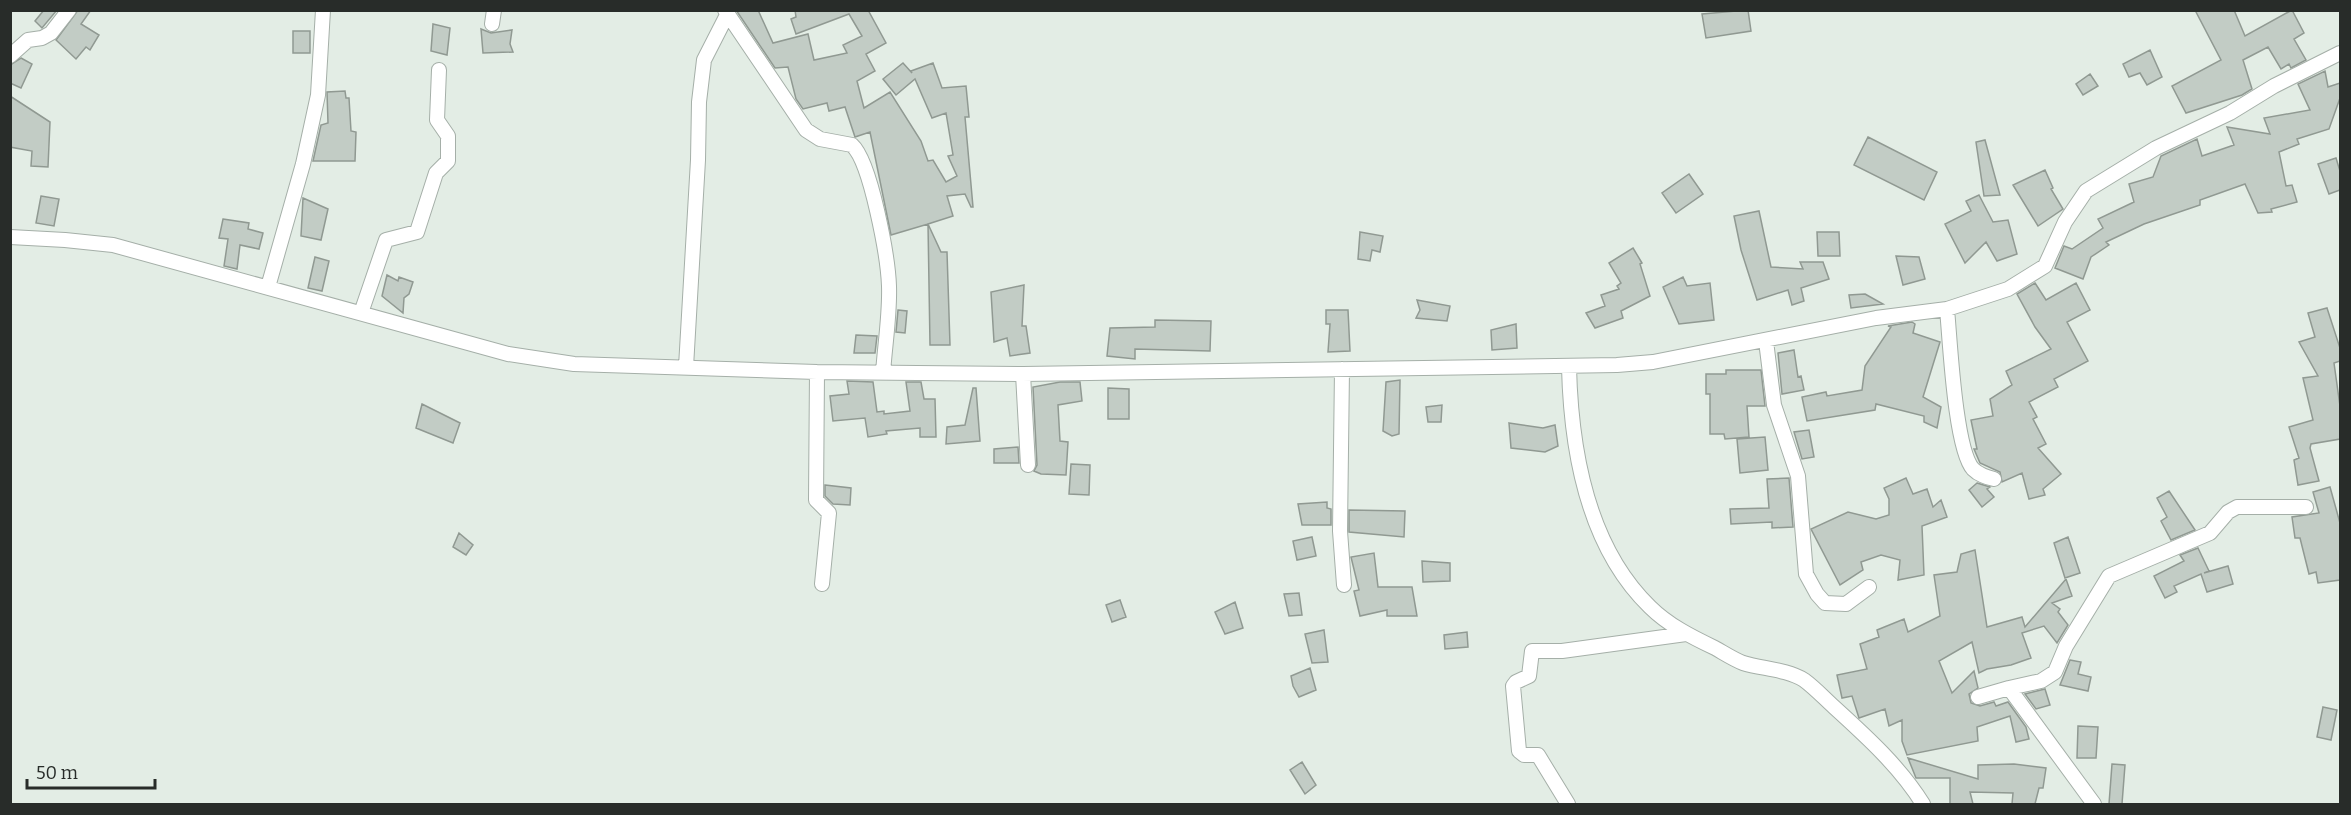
<svg xmlns="http://www.w3.org/2000/svg" width="2351" height="815" viewBox="0 0 2351 815" font-family="Bitter,serif">
<rect width="100%" height="100%" fill="#e3ede5"/>
<path fill="#c2ccc5" stroke="#909992" stroke-width="1.5" d="M44,10H57L42,28L35,21Z
M78,10H91L81,24L99,35L90,50L86,47L76,59L56,40Z
M736,10H758L773,43L808,34L814,60L847,53L843,45L862,36L849,14L796,34L791,19L796,17L795,10H868L886,43L866,54L875,71L857,81L864,108L890,92L921,141L928,161L933,160L946,182L957,176L948,156L953,155L946,113L932,118L915,79L896,95L883,79L903,63L912,73L911,71L933,63L942,88L966,86L969,117H965L973,207H971L965,194L947,196L953,216L928,224L941,252H947L950,345H930L928,224L891,235L870,132L855,137L845,107L829,111L827,103L803,109L796,99L788,67L775,68Z
M1748,10L1751,31L1706,38L1702,14Z
M2195,10H2234L2245,36L2292,10L2304,33L2294,39L2306,60L2291,68L2289,64L2281,69L2268,47L2243,60L2252,89L2242,95L2186,113L2172,86L2221,60Z
M433,24L450,28L447,55L431,51Z
M481,29L491,33L512,30L510,44L513,52L483,53Z
M293,31H310V53H293Z
M2150,50L2162,77L2147,85L2140,73L2129,77L2123,64Z
M21,58L32,64L21,88L10,83V65Z
M2325,71L2328,87L2340,83V98L2329,129L2297,139L2299,144L2279,152L2286,186L2292,185L2297,202L2271,209L2272,212L2258,213L2245,184L2200,200V205L2144,224L2106,242L2109,245L2091,257L2083,279L2055,268L2064,246L2072,249L2103,228L2098,219L2134,202L2129,184L2153,177L2161,156L2197,139L2202,156L2234,145L2227,127L2270,134L2264,118L2310,110L2298,84Z
M2090,74L2098,86L2083,95L2076,84Z
M345,91L346,98H349L351,131L356,132L355,161H313L321,125L328,123L327,92Z
M10,96L50,122L48,167L31,166L32,151L10,147Z
M1868,137L1937,172L1924,200L1854,165Z
M1985,140L2000,195L1984,196L1976,142Z
M2336,158L2340,171V190L2329,194L2318,164Z
M2045,170L2053,188L2051,189L2063,209L2038,226L2013,185Z
M1689,174L1703,194L1676,213L1662,193Z
M1979,195L1993,222L2008,220L2017,254L1997,261L1986,242L1965,263L1945,224L1971,211L1966,201Z
M41,196L59,199L54,226L36,223Z
M303,198L328,209L321,240L301,236Z
M1759,211L1771,267L1803,269L1800,262H1823L1829,279L1801,288L1804,301L1792,305L1788,290L1757,300L1741,250L1734,216Z
M223,219L249,223L248,229L263,233L259,249L240,245L237,269L224,266L228,239L219,238Z
M1360,232L1383,236L1380,252L1372,250L1370,261L1358,259Z
M1817,232H1839L1840,256H1818Z
M1633,248L1642,263L1640,264L1650,296L1621,311L1623,318L1595,328L1586,313L1605,306L1601,295L1619,289L1617,286L1621,283L1609,263Z
M1896,256L1919,257L1925,279L1903,285Z
M315,257L329,261L322,291L308,288Z
M387,275L398,281L399,277L413,282L409,294L404,298L403,313L382,296Z
M1683,277L1687,286L1710,283L1714,320L1679,324L1663,287Z
M2035,283L2046,300L2076,283L2090,310L2067,322L2088,361L2054,379L2058,387L2029,402L2037,417L2033,419L2046,444L2038,448L2061,474L2043,489L2045,495L2029,499L2022,473L2002,482L2000,472L1980,463L1974,449H1977L1971,420L1993,416L1990,399L2012,385L2006,371L2051,349L2035,327L2017,294Z
M1024,285L1022,326H1026L1030,353L1010,356L1007,338L994,342L991,292Z
M1865,294L1883,304L1851,308L1849,295Z
M1417,300L1450,306L1447,321L1416,318L1420,310Z
M2327,308L2340,348V361L2334,363L2340,406V439L2311,444L2310,448L2319,481L2298,485L2294,460L2299,458L2289,427L2313,420L2303,378L2318,376L2299,342L2315,337L2308,313Z
M898,310L907,311L905,333L896,332Z
M1326,310H1348L1350,351L1328,352L1330,324H1326Z
M1155,320L1211,321L1210,351L1135,349V359L1107,356L1110,328L1155,327Z
M1912,322L1915,324L1913,333L1940,342L1923,397L1941,407L1937,428L1924,422V416L1876,404L1875,410L1807,421L1802,397L1826,392L1827,396L1862,390L1865,366L1891,327L1888,326Z
M1516,324L1517,348L1492,350L1491,330Z
M856,335L877,336L875,353H854Z
M1794,350L1798,377L1801,376L1804,390L1782,394L1778,353Z
M1726,370H1761L1765,406H1747L1749,437L1725,439L1724,434H1710V394H1706V374H1726Z
M1400,380L1399,434L1392,436L1383,431L1386,382Z
M847,381L873,382L877,412L884,411V414L910,411L906,382H921L924,399H935L936,437H920V428L886,431L887,434L868,437L865,418L833,421L830,396L849,394Z
M1060,382H1080L1082,401L1058,405L1060,441L1068,442L1066,475L1041,474L1034,471L1037,465L1033,387Z
M973,388H976L980,441L946,444L947,427L965,425Z
M1108,388L1129,389V419H1108Z
M422,404L460,423L453,443L416,428Z
M1442,405L1441,422H1428L1426,407Z
M1509,423L1543,428L1555,425L1558,446L1545,452L1511,448Z
M1809,430L1814,457L1802,459L1794,432Z
M1765,437L1768,470L1740,473L1737,439Z
M1018,447L1019,463H994V449Z
M1071,464L1090,465L1089,495L1069,494Z
M1789,478L1793,527L1772,528V522L1731,524L1730,509L1769,508L1767,479Z
M1906,478L1913,494L1927,489L1933,507L1941,500L1947,517L1922,526L1924,575L1898,580L1900,560L1881,555L1861,562L1863,570L1840,585L1811,529L1848,512L1876,519L1889,515V499L1884,488Z
M1977,483L1990,487L1987,489L1994,497L1982,507L1969,490Z
M825,485L851,488L850,505L833,504L825,496Z
M2330,487L2340,523V580L2318,583L2316,572L2309,574L2300,538H2295L2292,517L2319,513L2313,492Z
M2169,491L2195,530L2171,540L2161,521L2167,517L2157,498Z
M1327,502V508L1331,509V525H1302L1298,504Z
M1349,510L1405,511L1404,537L1349,532Z
M459,533L473,545L466,555L453,547Z
M1312,537L1316,556L1297,560L1293,541Z
M2068,537L2080,573L2065,578L2054,543Z
M2198,548L2209,571L2204,573L2228,566L2233,584L2207,592L2201,574L2174,586L2177,592L2165,598L2154,576L2184,561L2180,555Z
M1975,550L1987,627L2022,617L2025,627L2066,579L2072,596L2052,603L2060,609L2058,612L2068,625L2057,643L2044,626L2022,633L2031,658L2011,665L1987,669L1979,673L1972,642L1939,661L1952,693L1974,671L1978,688L1969,694L1971,703L1980,706L1994,702L1996,706L2008,702L2026,727L2029,739L2016,742L2010,716L1977,727L1978,741L1907,755L1902,741V720L1889,726L1885,709L1859,718L1852,696L1842,698L1837,675L1867,669L1860,644L1879,637L1877,630L1904,619L1908,632L1940,616L1934,575L1957,572L1961,554Z
M1374,553L1378,587H1412L1417,616H1387V610L1360,616L1354,591L1359,590L1351,557Z
M1422,561L1450,563V581L1423,582Z
M1299,593L1302,615L1289,616L1284,594Z
M1120,600L1126,617L1112,622L1106,605Z
M1235,602L1243,628L1225,634L1215,612Z
M1324,630L1328,662L1312,663L1305,634Z
M1467,632L1468,647L1445,649L1444,635Z
M2070,660L2081,662L2078,674L2091,677L2088,691L2060,685Z
M1310,668L1316,690L1299,697L1293,686L1291,676Z
M2045,689L2050,705L2036,709L2025,694Z
M2323,707L2337,710L2331,740L2317,737Z
M2078,726L2098,727L2096,758H2077Z
M1908,758L1978,779V765L2014,764L2046,768L2043,788H2039L2035,804H2012L2013,793L1970,792L1973,804H1950V778H1916Z
M1302,762L1316,785L1305,794L1290,770Z
M2112,764L2125,765L2122,804H2109Z"/>
<g fill="none" stroke-linecap="round" stroke-linejoin="round">
<defs>
<path id="street" d="M725,10L806,130L820,139L852,145C871,162 888,258 889,286C890,314 885,344 883,373
M492,24L494,10
M10,56L28,40L42,38L51,33L69,10
M10,237L65,240L113,245L508,354L574,364L817,372L1023,374L1617,365L1653,362L1876,318L1947,309L2008,289L2045,266L2065,222L2086,191L2156,148L2230,113L2274,86L2340,53
M268,287L303,164L318,95L323,10
M1947,309C1950,340 1955,449 1973,469C1979,475 1986,477 1994,479
M361,313L386,240L417,232L436,173L448,161V136L437,120L439,70
M1766,341L1774,405L1798,476L1806,574L1817,594L1825,603L1846,604L1869,587
M686,367L698,160L699,102L704,60L727,15
M1569,367C1571,450 1588,547 1650,607C1668,625 1692,637 1715,648C1724,653 1733,659 1743,663C1762,669 1786,669 1804,680C1815,688 1825,699 1834,707C1867,737 1900,767 1923,804
M1342,369L1340,531L1344,585
M817,372L816,500L829,513L822,584
M1023,374L1028,465
M1978,697L2009,688
M1568,804L1538,755H1524L1519,751L1513,686L1516,682L1529,676L1532,651H1562L1686,634
M2094,804L2009,688L2041,681L2055,672L2066,646L2109,576L2210,533L2228,512L2237,507H2306"/>
</defs>
<use href="#street" stroke="#a5afa8" stroke-width="16"/>
<use href="#street" stroke="#fff" stroke-width="14"/>
</g>
<rect width="2351" height="815" fill="none" stroke="#282c29" stroke-width="24"/>
<path d="M27 779v9h128v-9" fill="none" stroke="#282c29" stroke-width="3"/>
<text x="36" y="779" font-size="18" fill="#282c29" stroke="#e3ede5" stroke-width="4.5" paint-order="stroke">50 m</text>
</svg>
